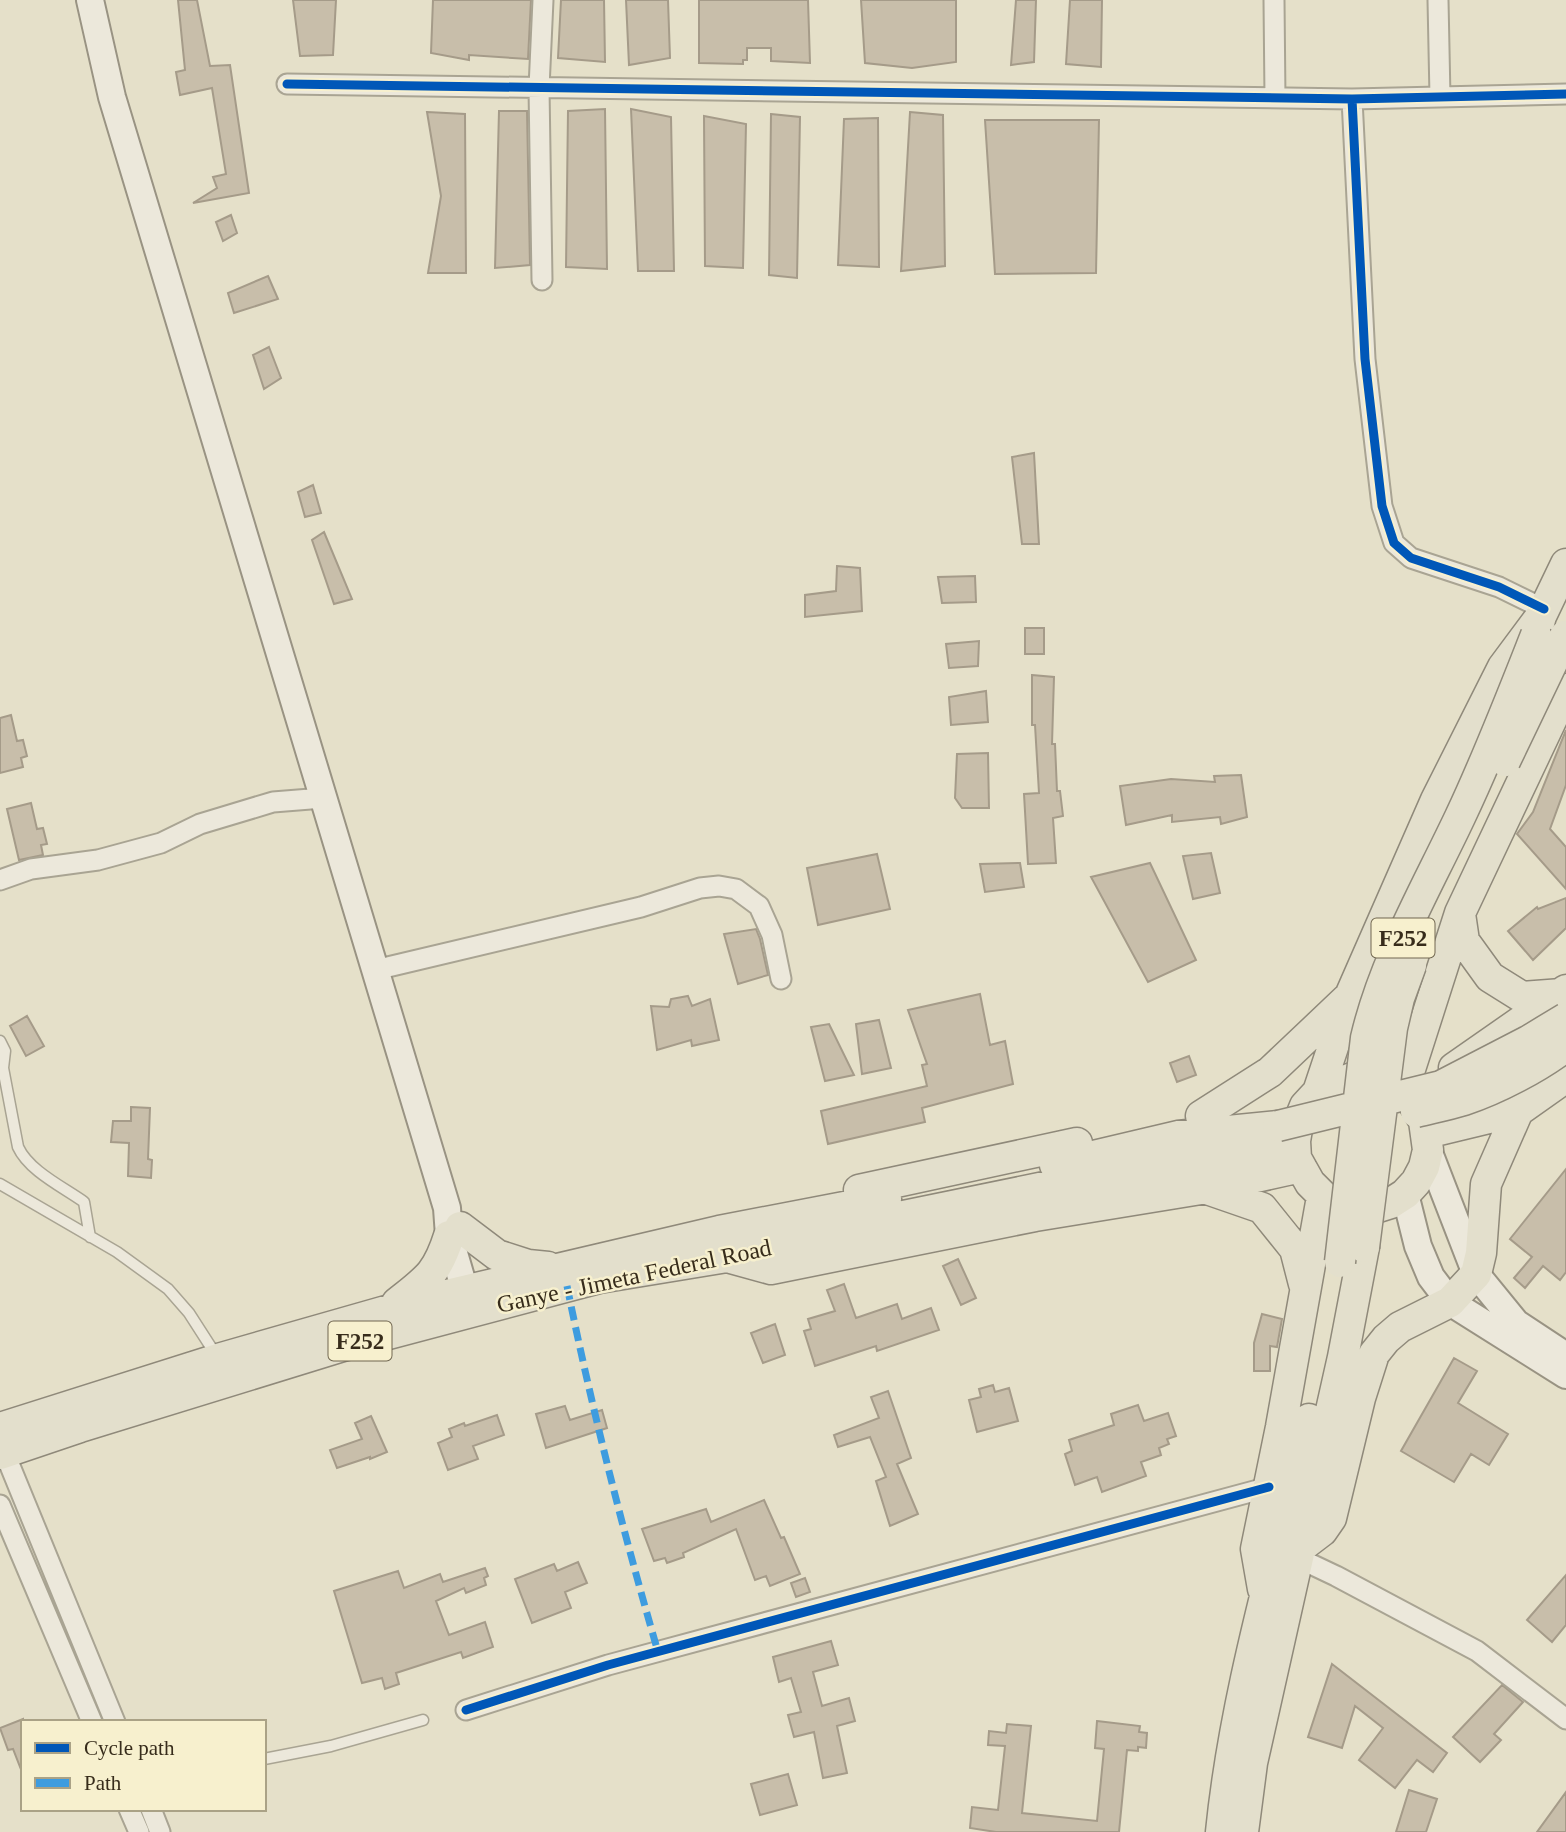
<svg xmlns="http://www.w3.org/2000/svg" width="1566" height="1832" viewBox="0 0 1566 1832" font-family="'Times New Roman',serif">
<rect width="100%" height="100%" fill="#e5e0c9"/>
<path fill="#c8beaa" stroke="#a59b89" stroke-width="2" d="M178,0H197L210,66L230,65L249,193L193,203L217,188L213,177L226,174L212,88L180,95L176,72L185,70Z
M293,0H336L333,55L300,56Z
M433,0H531L528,59L469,55V60L431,53Z
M561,0H604L605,62L558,58Z
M626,0H668L670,58L629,65Z
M699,0H808L810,63L771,61V48H747V60H743V64L699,63Z
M861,0H956V62L912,68L865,63Z
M1016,0H1036L1034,62L1011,65Z
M1070,0H1102L1101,67L1066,64Z
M605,109L607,269L566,267L568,111Z
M631,109L671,117L674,271H638Z
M499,111H527L530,265L495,268Z
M427,112L465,114L466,273H428L441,196Z
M910,112L943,115L945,266L901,271Z
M771,114L800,117L797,278L769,275Z
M704,116L746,124L743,268L705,266Z
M878,118L879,267L838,265L844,119Z
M985,120H1099L1096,273L995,274Z
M231,215L237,233L223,241L216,222Z
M268,276L278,299L234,313L228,293Z
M269,347L281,378L264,389L253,355Z
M1034,453L1039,544H1022L1012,457Z
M313,485L321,513L305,517L298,492Z
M324,532L352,599L334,604L312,540Z
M837,566L860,568L862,611L805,617V595L836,591Z
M975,576L976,602L942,603L938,577Z
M1025,628H1044V654H1025Z
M979,641L978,666L949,668L946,644Z
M1032,675L1054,677L1052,744H1055L1057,791H1060L1063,816L1053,818L1056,863L1028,864L1024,794L1039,793L1035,725H1032Z
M986,691L988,722L951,725L949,697Z
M11,715L17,741L23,740L27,756L21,758L23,767L0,773V718Z
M1566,730V785L1550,829L1566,847V889L1517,834L1533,812Z
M988,753L989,808H962L955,798L957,754Z
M1241,775L1247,817L1221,824L1220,817L1172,822V815L1126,825L1120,786L1171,779L1215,782L1214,776Z
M31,803L37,829L43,828L47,844L41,845L43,855L19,860L7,809Z
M1211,853L1220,893L1193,899L1183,856Z
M877,854L890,909L818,925L807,868Z
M1020,863L1024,887L985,892L980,864Z
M1150,863L1196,960L1148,982L1091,877Z
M1566,898V928L1533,960L1508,931L1537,907L1538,909Z
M756,929L760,939L768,975L738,984L724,934Z
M980,994L990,1045L1005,1041L1013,1084L922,1108L925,1122L828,1144L821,1111L927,1086L922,1065L927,1064L908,1010Z
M688,996L692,1006L710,999L719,1040L692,1046L691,1040L657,1050L651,1006L669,1007L671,999Z
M27,1016L44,1046L26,1056L10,1026Z
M879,1020L891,1068L862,1074L856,1024Z
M829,1024L854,1075L825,1081L811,1027Z
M1189,1056L1196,1075L1177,1082L1170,1063Z
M131,1107L150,1108L148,1159L152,1160L151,1178L128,1176L129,1143L111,1142L113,1121H131Z
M1566,1169V1272L1560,1280L1543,1266L1525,1288L1514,1278L1532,1257L1510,1239Z
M958,1259L976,1298L961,1305L943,1266Z
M844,1284L856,1318L897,1304L902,1319L931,1308L939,1330L877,1351L876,1346L815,1366L804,1331L811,1329L808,1319L835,1311L827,1290Z
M1262,1314L1282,1319L1277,1347L1270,1346V1371H1254V1343Z
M775,1324L785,1355L763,1363L751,1333Z
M1454,1358L1477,1371L1458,1403L1508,1434L1489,1465L1471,1454L1454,1482L1401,1451Z
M993,1385L995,1392L1009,1388L1018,1421L977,1432L969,1400L981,1397L979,1389Z
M888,1391L911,1458L897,1464L918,1514L890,1526L876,1481L886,1477L870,1437L838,1447L834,1435L879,1418L871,1397Z
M1138,1405L1144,1421L1168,1413L1176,1436L1167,1439L1169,1444L1159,1448L1161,1455L1141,1462L1146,1476L1102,1492L1097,1477L1075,1485L1065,1454L1072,1451L1069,1440L1114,1425L1111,1414Z
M565,1406L570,1420L602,1410L607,1428L546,1448L536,1414Z
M497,1415L504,1435L473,1446L478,1459L448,1470L438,1443L452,1437L449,1429L464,1423L465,1426Z
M371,1416L387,1452L370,1459V1457L337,1468L330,1450L362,1439L355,1423Z
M764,1500L781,1538L784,1537L800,1574L770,1586L766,1576L755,1580L736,1529L683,1553L684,1557L667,1563L665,1558L654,1561L642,1529L706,1509L711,1522Z
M578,1562L587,1583L565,1592L571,1608L532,1623L515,1579L554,1564L557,1571Z
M485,1568L488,1576L484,1578L486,1585L466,1593L464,1588L436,1601L449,1635L485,1622L493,1647L463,1658L461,1652L396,1673L399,1684L385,1689L382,1678L362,1683L334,1591L398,1571L404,1588L440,1574L443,1582Z
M1566,1575V1625L1552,1642L1527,1620Z
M805,1578L810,1592L796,1597L791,1583Z
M831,1641L838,1665L813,1672L822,1706L849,1698L855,1721L837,1726L847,1773L823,1778L814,1732L794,1737L788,1715L801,1712L791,1678L779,1682L773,1657Z
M1332,1664L1447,1753L1433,1772L1417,1760L1395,1788L1359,1760L1383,1728L1355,1706L1342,1748L1308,1737Z
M1502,1685L1523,1702L1494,1734L1501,1740L1480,1762L1453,1737Z
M23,1719V1772H22L13,1749L8,1750L0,1728Z
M1097,1721L1140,1726L1139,1732L1147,1733L1146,1748L1138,1747V1751L1127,1750L1119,1832H996L970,1828L972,1807L998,1810L1005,1746L988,1745L989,1731L1006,1733L1007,1724L1031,1726L1022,1813L1097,1821L1104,1749L1095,1748Z
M788,1774L797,1805L760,1815L751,1784Z
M1409,1790L1437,1799L1426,1832H1396Z
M1566,1792V1832H1537Z"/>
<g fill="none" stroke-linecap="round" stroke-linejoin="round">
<defs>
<path id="lane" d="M0,1041L5,1051L3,1068L18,1147C29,1171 63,1187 84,1202L90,1237
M0,1184L117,1252L168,1289L189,1313L216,1355
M264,1759L331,1746L423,1720"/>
<path id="street" d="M1274,0L1275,98
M1438,0L1440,97
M287,84L1352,99L1566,94
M1352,99L1365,359L1382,506L1394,543L1411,558L1499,587L1544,609
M542,280L539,88L543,0
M0,880L31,869L98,860L161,843L200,824L273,802L323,798
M375,970L641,907L700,888L719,886L736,889L759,906L772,935L781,979
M1,1444L115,1722
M0,1505L92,1722
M1298,1558L1336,1576L1477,1651L1566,1719
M466,1710L608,1665L1269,1487
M129,1809L139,1832
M151,1809L160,1832"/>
<path id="secondary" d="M90,0L112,97L447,1208L449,1236L465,1291
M1428,1150L1476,1274L1516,1323L1566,1356
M1405,1194L1418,1246L1431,1277L1450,1302L1566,1375"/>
<path id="primary" d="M1536,634L1541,616L1566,564
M1460,914L1464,941L1490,977L1522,997L1562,994
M1454,1068L1566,990
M1403,1091L1460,913L1566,689
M1318,1092L1357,1076L1382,1080L1403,1091L1411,1099L1424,1121L1428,1150L1424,1167L1416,1182L1405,1194L1391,1203L1372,1209L1345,1208L1329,1202L1310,1183L1296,1158L1295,1141L1298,1123L1305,1106L1318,1092L1350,996L1436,800L1503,667L1541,616
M1201,1116L1270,1072L1347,999
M1427,1133L1518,1111L1566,1077
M1055,1165L1178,1136L1278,1126
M1207,1189L1262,1208L1295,1249L1304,1284
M859,1190L1077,1143
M460,1227L497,1255L528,1265L548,1267
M731,1258L771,1269L1035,1216L1207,1188L1301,1167
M397,1303C427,1279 437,1274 449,1236
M0,1428L218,1359L421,1301L719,1231L886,1199
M0,1454L80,1427L343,1346L599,1278L727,1257L855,1226L1064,1183L1280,1146
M1301,1547L1322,1531L1331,1518L1360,1398L1374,1354L1386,1339L1400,1327L1450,1302L1476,1274L1481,1253L1486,1184L1518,1111
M1263,1589L1256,1549L1281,1427L1322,1197
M1221,1832C1235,1692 1277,1556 1309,1419
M1243,1832L1252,1763L1343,1357L1364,1247"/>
</defs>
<use href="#lane" stroke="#a9a493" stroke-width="13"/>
<use href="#street" stroke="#a9a493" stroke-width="23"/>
<use href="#secondary" stroke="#999383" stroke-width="30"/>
<use href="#primary" stroke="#8f897a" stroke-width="33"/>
<use href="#lane" stroke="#ece8db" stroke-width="10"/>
<use href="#street" stroke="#ece8db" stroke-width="19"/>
<use href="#secondary" stroke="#ece8db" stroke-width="26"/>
<use href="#primary" stroke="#e3dfcc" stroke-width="30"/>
<defs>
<path id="primary-bridge" d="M1505,761L1565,636
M1416,1112C1432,1108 1448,1105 1464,1100C1497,1089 1539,1067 1566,1046
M1278,1126L1441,1086L1528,1041L1566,1018
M1364,1247L1392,1028L1399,998L1411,965
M1340,1262L1366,1038C1384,961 1426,889 1460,817C1488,758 1512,696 1536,635"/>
</defs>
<use href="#primary-bridge" stroke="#8f897a" stroke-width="33" stroke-linecap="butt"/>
<use href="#primary-bridge" stroke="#e3dfcc" stroke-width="30"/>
<path stroke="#3e9cdf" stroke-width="7" stroke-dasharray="14 7" stroke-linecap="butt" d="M567,1286C592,1410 623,1531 658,1652"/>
<defs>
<path id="cycleway" d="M287,84L1352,99L1566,94
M1352,99L1365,359L1382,506L1394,543L1411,558L1499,587L1544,609
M466,1710L608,1665L1269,1487"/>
</defs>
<use href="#cycleway" stroke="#f7f0ce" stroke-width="13"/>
<use href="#cycleway" stroke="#0057b8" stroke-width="9"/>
</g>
<g text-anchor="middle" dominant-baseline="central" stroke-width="5" stroke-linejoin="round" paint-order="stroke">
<g fill="#f7f0ce" stroke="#716751" stroke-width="2">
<rect x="1371.5" y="918.5" width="63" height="39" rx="5"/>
<rect x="328.5" y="1321.5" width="63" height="39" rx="5"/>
</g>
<g font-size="23" font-weight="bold" fill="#372c1b">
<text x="1403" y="938">F252</text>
<text x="360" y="1341">F252</text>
</g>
<g font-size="24" fill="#372c1b" stroke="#f7f0ce">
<text transform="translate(634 1276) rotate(-12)">Ganye - Jimeta Federal Road</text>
</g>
</g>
<rect x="21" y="1720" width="245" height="91" fill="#f7f0ce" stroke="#aaa286" stroke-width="2"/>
<rect x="35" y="1743" width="35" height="10" fill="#0057b8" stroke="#aaa286" stroke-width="2"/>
<text x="84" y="1755" font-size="21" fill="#372c1b">Cycle path</text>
<rect x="35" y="1778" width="35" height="10" fill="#3e9cdf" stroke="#aaa286" stroke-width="2"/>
<text x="84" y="1790" font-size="21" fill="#372c1b">Path</text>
</svg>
